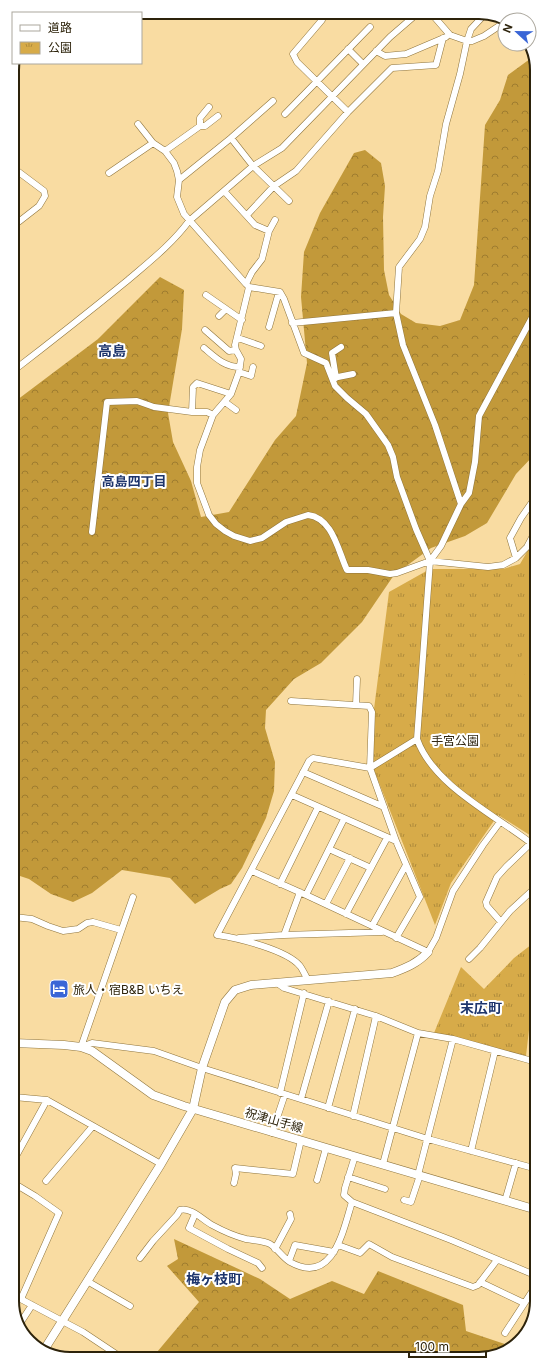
<svg xmlns="http://www.w3.org/2000/svg" width="549" height="1371" viewBox="0 0 549 1371" font-family="Inter,'Noto Sans JP',sans-serif">
<defs>
<pattern id="forest-crowns" width="20" height="18" patternUnits="userSpaceOnUse"><rect width="20" height="18" fill="#c2993a"/><path d="M2 6a3 3 0 1 1 6 0M12 15a3 3 0 1 1 6 0" fill="none" stroke="#9e7c2f"/></pattern>
<pattern id="park-tufts" width="24" height="20" patternUnits="userSpaceOnUse"><rect width="24" height="20" fill="#d7ab49"/><path d="M3 7l-1-3M5 7V3M7 7l1-3M15 17l-1-3M17 17v-4M19 17l1-3" fill="none" stroke="#af8b3b"/></pattern>
</defs>
<rect width="100%" height="100%" fill="#f9dca2"/>
<path fill="url(#forest-crowns)" d="M534,56L535,454L516,474L487,523L465,536L431,548L394,575L362,622L321,663L294,679L266,710L265,728L275,762L274,791L266,818L242,868L231,884L220,889L195,904L170,878L122,870L92,893L73,902L51,894L29,879L14,874L13,403L98,339L160,277L184,290L182,329L168,413L173,442L191,481L201,517L229,512L275,440L296,416L307,363L301,297L304,252L320,213L354,153L365,150L381,163L385,186L383,217L384,270L389,295L401,314L416,323L440,326L460,320L474,285L485,125L500,100L508,75Z
M174,1239L260,1279L290,1299L332,1281L364,1294L378,1271L463,1305L466,1331L511,1346L497,1356L152,1358L199,1302L167,1266L178,1259Z"/>
<path fill="url(#park-tufts)" d="M535,538L536,839L498,815L451,883L435,925L374,770V709L389,592L430,569H503L520,564Z
M536,941V969L526,1056L434,1033L461,967L484,989L514,958Z"/>
<path fill="#d7ab49" d="M535,642V651L527,660L524,673L527,686L536,697V708C506,692 510,660 535,642Z"/>
<g fill="none" stroke-linecap="round" stroke-linejoin="round">
<defs>
<path id="minor" d="M323,12L322,20L293,54L297,62L348,112
M430,12L450,35L467,41H472L484,36L505,22
M348,49L363,64
M376,51L385,56L406,54L446,37
M285,114L370,27
M138,124L153,143L165,151L174,163L177,171L179,180L177,197L184,214L246,284L249,287L280,292L284,299L304,353L326,363L335,386L347,398L366,414L388,445L393,457L397,477L416,529L430,561L417,739C434,787 498,816 536,847
M200,126V118L209,107
M231,138L253,166L289,201
M165,151L200,126H205L218,116
M12,167L44,191L45,196L39,206L12,227
M109,173L153,143
M12,179L20,173
M179,180L231,138L273,101
M224,191L255,225L269,231
M247,215L274,186L296,171L348,112L392,68L436,65L443,38
M246,284L252,272L262,259L269,231L275,220
M249,287L235,345L236,350L241,359L239,372L231,394L213,415L200,450L197,467V483L209,515L216,524L225,531L234,536L250,541L262,538L286,522L308,515C333,518 338,551 347,570H368L390,574L397,573L430,561L488,567L503,565L516,558L527,547L535,532
M206,295L242,320
M219,316L226,309
M292,323L396,313
M269,327L279,292
M205,330L229,351L236,350
M238,338L261,346
M204,348C215,357 224,367 240,367
M13,371C52,341 90,311 128,280C149,262 172,244 189,221L253,166L282,148L390,37L419,12
M239,372L251,376L253,367
M333,378L353,374
M336,378L332,353L341,347
M225,402L236,410
M192,412L193,387L197,383L231,394
M461,504L435,425L403,345L396,313L399,267L420,239L425,227L430,196L438,171L446,124L460,74L467,41L471,29L486,13
M92,532L107,402L137,401L154,407L192,412H207L213,415
M516,558L510,538L521,518L535,498
M430,561L441,546L461,504L469,493L475,462L479,416L535,312
M291,701L369,706L372,712L370,768L396,841L420,897L396,938
M356,705L357,679
M303,772L384,807
M292,795L396,841
M329,849L371,868
M252,871L306,895L428,952L436,938L453,891L483,845L500,822
M280,884L318,807
M306,895L344,819
M326,904L350,858
M346,914L387,838
M14,917L32,919L48,926L63,931L78,929L87,923L93,922L121,930
M501,922L487,906L486,902L497,877L506,867L531,843
M372,926L406,865
M284,935L300,892
M239,938L284,935L382,932
M469,959L480,948L510,911L536,887
M308,980C305,975 303,970 300,966C287,950 238,938 217,935L309,761L313,758L370,768L417,739
M277,983L284,988L376,1016L418,1033L453,1039L536,1062
M81,1047L92,1043L154,1051L202,1068L428,1139L537,1169
M81,1047L133,897
M280,1093L304,993
M14,1097L47,1100L161,1164
M301,1099L329,1001
M328,1108L355,1009
M353,1116L376,1016
M272,1133L285,1094
M471,1151L495,1051
M355,1156L345,1188L344,1195L352,1202L451,1240L537,1276
M15,1158L47,1100
M383,1164L418,1033
M418,1175L453,1039
M348,1177L385,1189
M317,1180L326,1148
M46,1181L93,1126
M234,1183L236,1174L235,1168L293,1174L301,1140
M15,1184L35,1196L59,1213L21,1299
M404,1200L411,1202L420,1175
M505,1201L516,1163
M195,1214L189,1228L228,1249L258,1263L262,1268
M338,1245L360,1253L369,1244L392,1257L473,1287L478,1285L497,1260
M275,1249L291,1219L290,1214
M140,1258L153,1241L177,1215L180,1210C191,1207 203,1220 212,1225C223,1231 234,1236 246,1239C252,1240 265,1241 270,1244C277,1248 282,1257 290,1262C333,1286 343,1231 352,1202
M289,1261L295,1245L334,1252
M87,1281L130,1306
M480,1282L524,1303
M15,1296L83,1332L122,1358
M19,1325L32,1305
M505,1333L537,1284"/>
<path id="tertiary" d="M14,1043L64,1045L81,1047L92,1051L153,1095L184,1106L537,1210
M44,1350L161,1164L193,1109L202,1068L225,1002L235,990L251,985L392,973C406,968 418,963 428,952"/>
</defs>
<use href="#minor" stroke="#8f753d" stroke-width="7"/>
<use href="#tertiary" stroke="#8f753d" stroke-width="9"/>
<use href="#minor" stroke="#fff" stroke-width="6"/>
<use href="#tertiary" stroke="#fff" stroke-width="8"/>
</g>
<defs>
<symbol id="hotel-square" viewBox="-11 -11 22 22"><rect x="-9" y="-9" width="18" height="18" rx="4" fill="#3a66d6" stroke="#fff"/><path d="M-6-4.5h1.5V1H6V5H4.5V3h-9V5H-6ZM-4 0a1.8 1.8 0 1 1 3.6 0ZM.5 0V-2.5h3Q6-2.5 6 0Z" fill="#fff"/></symbol>
</defs>
<g fill-rule="evenodd">
<use href="#hotel-square" x="48" y="978" width="22" height="22"/>
</g>
<g text-anchor="middle" dominant-baseline="central" stroke-width="4" stroke-linejoin="round" paint-order="stroke">
<g font-size="12" fill="#322814" stroke="#fff">
<text x="455" y="740">手宮公園</text>
</g>
<g font-size="12" fill="#2d230b" stroke="#fff" text-anchor="start">
<text x="73" y="989">旅人・宿B&amp;B いちえ</text>
</g>
<g font-size="12" fill="#2d230b" stroke="#fff">
<text transform="translate(274 1120) rotate(16)">祝津山手線</text>
</g>
<g font-size="13" font-weight="bold" fill="#1e356c" stroke="#fff">
<text x="134" y="481">高島四丁目</text>
</g>
<g font-size="14" font-weight="bold" fill="#1e356c" stroke="#fff">
<text x="112" y="350">高島</text>
<text x="481" y="1007">末広町</text>
<text x="214" y="1278">梅ヶ枝町</text>
</g>
</g>
<path d="M0 0H549V1371H0ZM70 19H479A51 51 0 0 1 530 70V1301A51 51 0 0 1 479 1352H70A51 51 0 0 1 19 1301V70A51 51 0 0 1 70 19Z" fill="#fff" fill-rule="evenodd"/>
<path fill="none" stroke="#2d230b" stroke-width="2" d="M70 19H479A51 51 0 0 1 530 70V1301A51 51 0 0 1 479 1352H70A51 51 0 0 1 19 1301V70A51 51 0 0 1 70 19Z"/>
<rect x="12" y="12" width="130" height="52" fill="#ffffff" stroke="#aba79d"/>
<rect x="20" y="25" width="20" height="6" fill="#ffffff" stroke="#aba79d"/>
<text x="48" y="32" font-size="12" fill="#2d230b">道路</text>
<rect x="20" y="42" width="20" height="12" fill="url(#park-tufts)" stroke="#aba79d"/>
<text x="48" y="52" font-size="12" fill="#2d230b">公園</text>
<g transform="translate(517 32) rotate(292)"><circle r="19" fill="#ffffff" stroke="#aba79d"/>
<path d="M0-3L7 15L0 10L-7 15Z" fill="#3a66d6"/>
<text y="-6" font-size="11" font-weight="bold" text-anchor="middle" fill="#2d230b">N</text>
</g>
<path d="M409 1351v6h77v-6" fill="none" stroke="#2d230b" stroke-width="2"/>
<text x="415" y="1351" font-size="12" fill="#2d230b" stroke="#ffffff" stroke-width="3" paint-order="stroke">100 m</text>
</svg>
